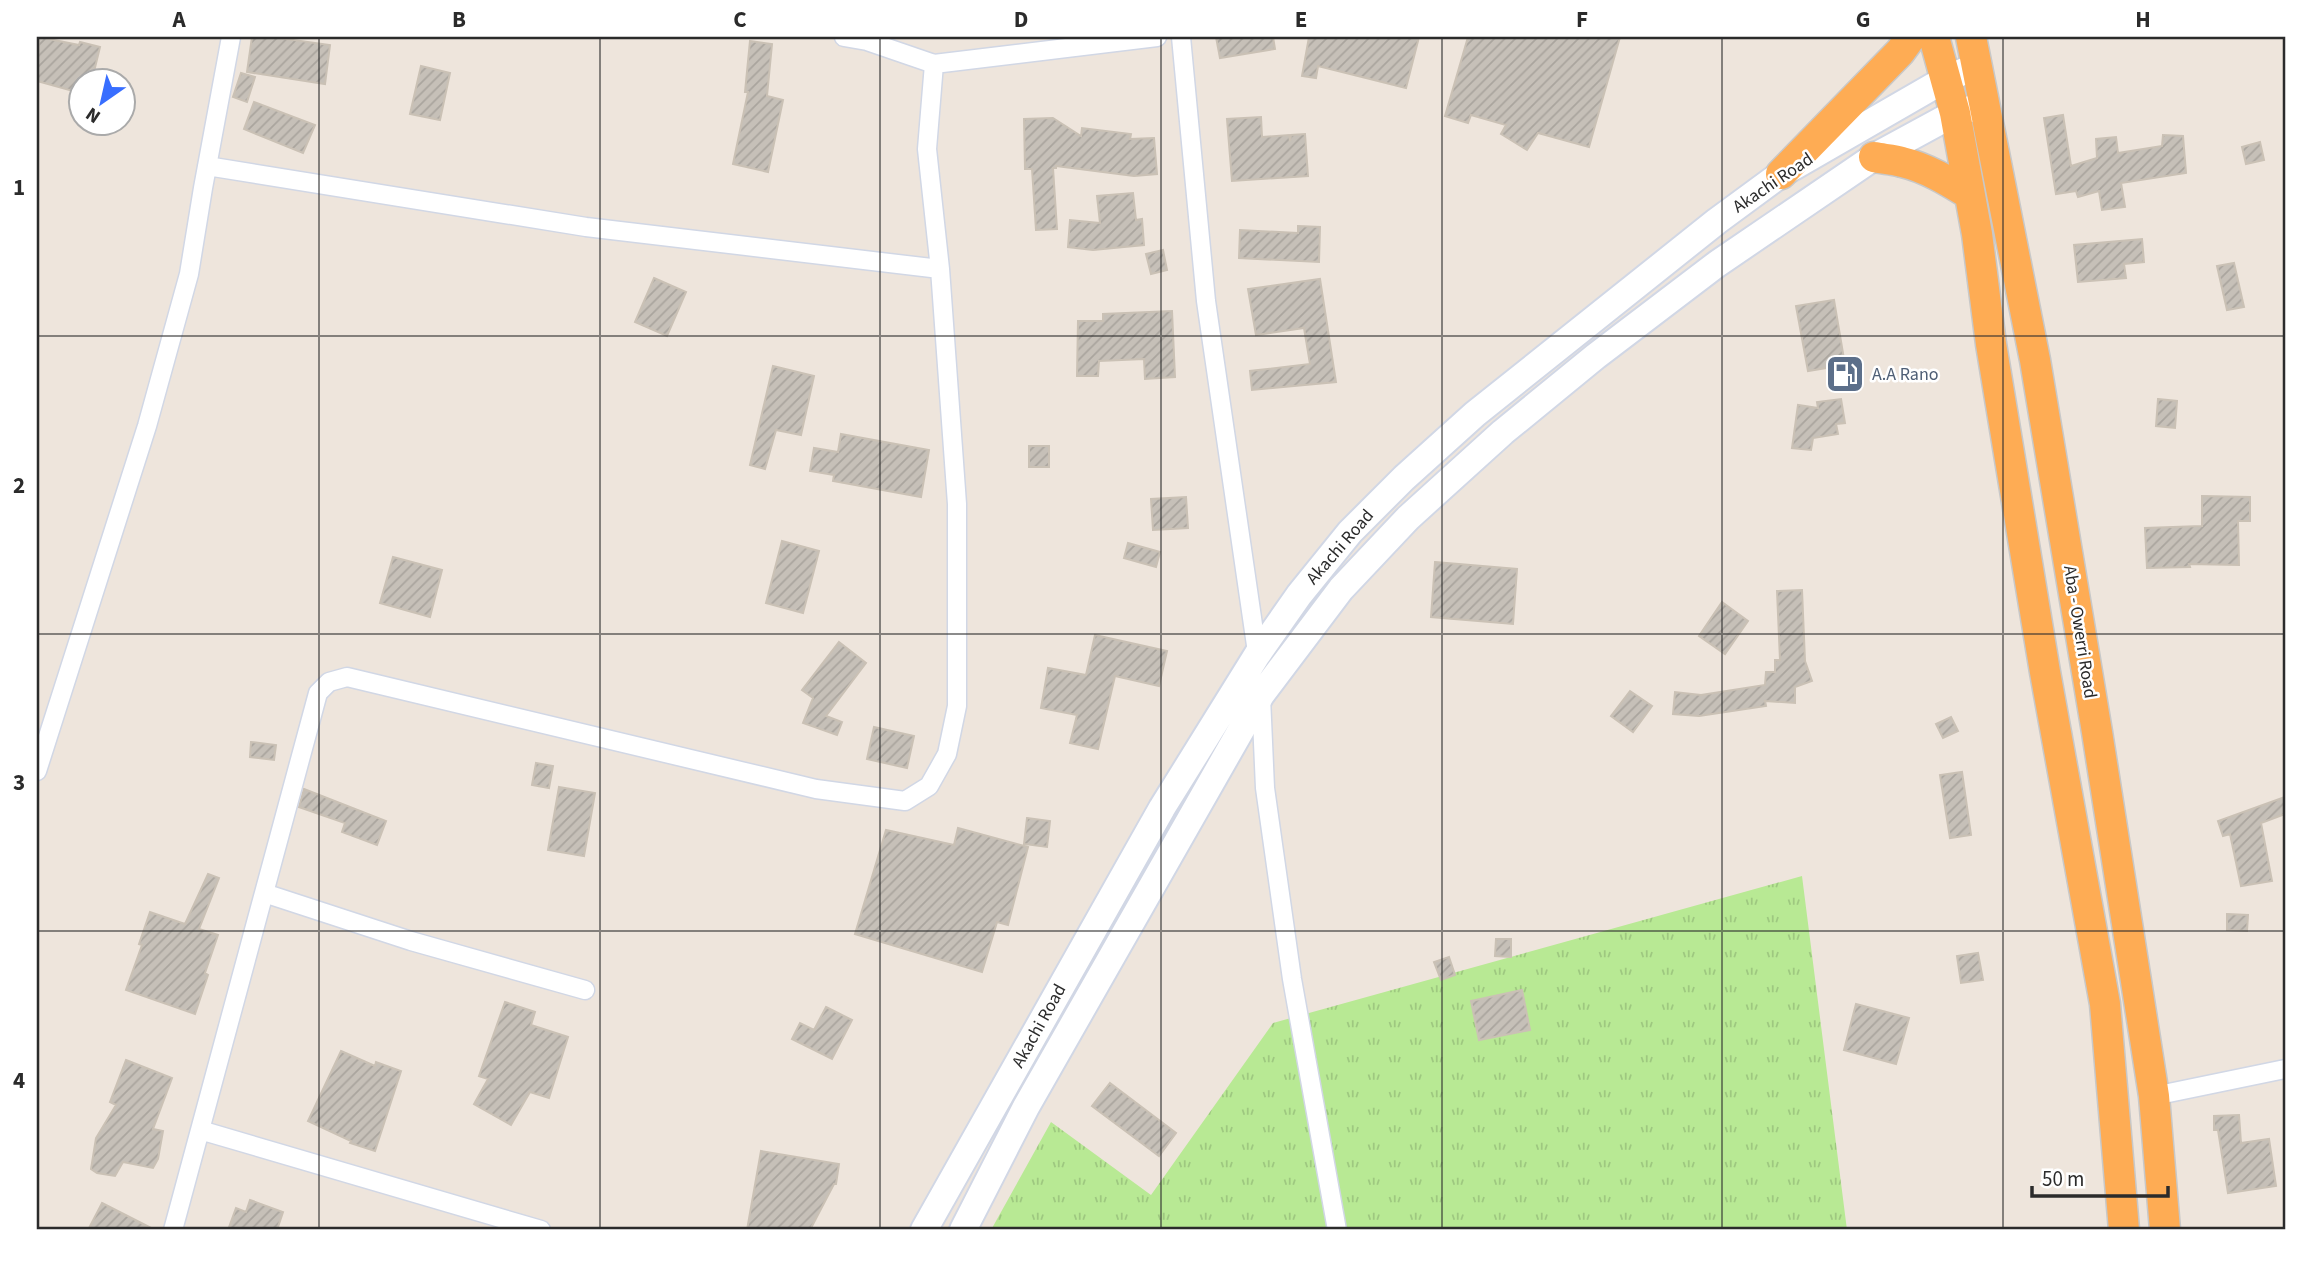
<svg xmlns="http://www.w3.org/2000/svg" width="2322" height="1267" viewBox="0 0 2322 1267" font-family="'Source Sans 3',sans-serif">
<defs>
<pattern id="grass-tufts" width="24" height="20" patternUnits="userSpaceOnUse" patternTransform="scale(1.75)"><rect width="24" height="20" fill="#b8e994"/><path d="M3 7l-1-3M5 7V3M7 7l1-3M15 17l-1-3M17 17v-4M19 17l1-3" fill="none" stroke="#9ec880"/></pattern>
<pattern id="building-hatch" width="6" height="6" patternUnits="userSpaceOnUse" patternTransform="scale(1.75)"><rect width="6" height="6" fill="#c6c0b8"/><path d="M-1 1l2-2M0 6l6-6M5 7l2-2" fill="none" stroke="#aaa59e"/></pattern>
</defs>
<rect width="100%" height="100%" fill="#eee5dc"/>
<path fill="url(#grass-tufts)" d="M1802,876L1847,1230H991L1051,1122L1151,1195L1273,1023Z"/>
<path fill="url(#building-hatch)" stroke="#cac1b5" stroke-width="2" d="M39,37L79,45L80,42L100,47L92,80H80V93L37,81Z
M252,37H272L330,45L325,84L247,72Z
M1216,37H1273L1275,49L1220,58Z
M1309,37H1419L1406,88L1318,66L1316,78L1302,76Z
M1468,37H1620L1589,147L1538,133L1527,150L1501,134L1506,125L1471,115L1468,123L1445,116Z
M750,41L772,44L767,96L783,100L768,172L733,164L748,92H745Z
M421,66L450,73L440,120L410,114Z
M241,73L255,77L247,102L233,97Z
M254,102L315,125L303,153L244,129Z
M2063,115L2071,166L2097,158L2096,139L2116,137L2118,153L2162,146L2163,135L2183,136L2186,173L2121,183L2125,207L2102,210L2099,191L2078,197L2076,191L2056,194L2044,118Z
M1261,117L1262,137L1289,135L1290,141L1291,135L1305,134L1308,176L1232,181L1227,119Z
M1053,118L1081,136L1082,128L1131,134L1130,139L1154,138L1157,174L1134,176L1056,166V168H1053L1057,229L1036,230L1032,169H1025L1024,119Z
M2260,142L2264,160L2246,164L2242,147Z
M1133,193L1136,220L1142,219L1144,245L1093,250L1068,247L1070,220L1100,223L1097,196Z
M1298,226L1320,227L1319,262L1239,258L1240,230L1298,233Z
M2142,239L2144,262L2124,264L2126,278L2078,282L2074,245Z
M1163,250L1167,270L1151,274L1146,254Z
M2234,263L2244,307L2227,310L2217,266Z
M654,278L686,292L667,336L635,322Z
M1320,279L1336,382L1252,390L1250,371L1310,364L1304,328L1256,335L1248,289Z
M1834,300L1845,365L1808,371L1796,306Z
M1172,311L1175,377L1145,379L1144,359L1099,361L1098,376H1077L1078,321H1103V314Z
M773,366L814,376L801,435L776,430L765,469L750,465Z
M1841,399L1845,423L1836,424L1838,434L1813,438L1811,450L1792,448L1798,405L1818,408L1817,402Z
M2158,399L2177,401L2175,428L2156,426Z
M841,434L929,450L921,497L833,481L834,475L810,471L814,448L838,452Z
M1029,446H1049V467H1029Z
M2202,496L2250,497V521H2238L2239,565L2189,564L2190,567L2147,568L2145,528L2202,526Z
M1186,497L1188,528L1153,530L1151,499Z
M782,541L819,551L803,613L766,603Z
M1128,543L1160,552L1156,567L1124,558Z
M393,557L442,570L430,617L380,603Z
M1435,562L1517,569L1513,624L1431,617Z
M1802,590L1805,661L1812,681L1795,687V703L1765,701L1766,706L1699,716L1673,714L1675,692L1701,695L1765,685L1766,672H1775V660H1780L1777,591Z
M1722,602L1748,621L1725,654L1699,636Z
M1095,635L1167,651L1159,686L1115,676L1098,749L1070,743L1077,715L1041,708L1048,668L1086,675Z
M839,642L866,663L826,716L842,722L837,735L803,723L813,698L802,690Z
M1630,691L1652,706L1633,732L1611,716Z
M1951,717L1958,731L1943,738L1936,724Z
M874,727L914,736L907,768L867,759Z
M251,742L276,745L274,760L250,757Z
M536,763L553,766L549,788L532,785Z
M1962,772L1971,835L1950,838L1940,775Z
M559,787L595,793L584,856L548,850Z
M304,789L386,821L377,845L342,832L345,823L299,807Z
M2285,797V814L2261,823L2272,881L2241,886L2230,834L2223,836L2218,821Z
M1027,818L1050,821L1047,847L1024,844Z
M958,828L1028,847L1008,925L997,922L982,972L855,934L886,830L954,845Z
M208,874L219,878L199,929L218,935L205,973L208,975L195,1014L126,990L142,945L139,944L150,912L185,924Z
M2227,914L2248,915L2247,931L2227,930Z
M1496,939H1511V957L1495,956Z
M1978,953L1983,980L1961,983L1957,956Z
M1449,957L1455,975L1441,980L1434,962Z
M1522,990L1530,1030L1479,1040L1471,1001Z
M505,1002L535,1012L531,1025L568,1037L549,1098L530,1092L511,1125L474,1104L488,1079L479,1076Z
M1856,1004L1909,1018L1896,1064L1844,1050Z
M826,1007L852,1020L832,1059L792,1039L800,1023L814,1030Z
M341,1051L375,1066L376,1062L401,1071L375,1151L350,1143L351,1141L308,1121Z
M126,1060L172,1078L153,1129L163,1131L158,1159L153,1168L123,1162L115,1176L97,1173L91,1169L96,1138L116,1105L110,1102Z
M1110,1083L1176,1133L1159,1156L1092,1106Z
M2239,1115L2241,1143L2269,1139L2276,1186L2228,1193L2218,1130H2214V1116Z
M761,1151L839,1164L836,1184H834L810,1230H747Z
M250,1200L283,1212L277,1230H228L236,1208L246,1212Z
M102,1203L155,1230H88Z"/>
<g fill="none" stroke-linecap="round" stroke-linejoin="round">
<defs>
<path id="minor" d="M844,37L867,41L934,64L1157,37
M1181,37L1206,301L1258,659
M207,166L586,227L940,269
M1261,697L1265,788L1292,979L1337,1230
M37,771L147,426L189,274L203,188L231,37
M264,893L411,941L585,990
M2154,1096L2285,1069
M200,1130L541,1230
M173,1230L318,693L329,682L347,677L816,789L905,801L929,786L947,754L957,706V504L940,269L927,149L934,64"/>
<path id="secondary" d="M924,1230L1162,808L1257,655L1299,595L1350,532L1404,478L1475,414L1717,221L1781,174L1944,80L1976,66
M963,1230L1026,1107L1261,695L1341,589L1408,518L1503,432L1596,356L1717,264L1874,157L1955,113L1974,108"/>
<path id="trunk" d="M1934,37L1955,113L1977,234L1991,344L2045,672L2105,1004L2124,1230
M1971,37L2035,360L2097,732L2154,1096L2165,1230
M1874,157C1883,159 1893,159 1902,162C1927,168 1948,181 1969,194
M1781,174L1900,52L1911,37"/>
</defs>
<use href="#minor" stroke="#d1d7e5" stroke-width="21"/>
<use href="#secondary" stroke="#d1d7e5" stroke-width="30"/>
<use href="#trunk" stroke="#c8c8c8" stroke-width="33"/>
<use href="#minor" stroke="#fff" stroke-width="18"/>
<use href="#secondary" stroke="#fff" stroke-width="26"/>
<use href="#trunk" stroke="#feac54" stroke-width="30"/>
</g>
<path fill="none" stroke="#2b2b2b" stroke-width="2" stroke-opacity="0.55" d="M319,37V1230M600,37V1230M880,37V1230M1161,37V1230M1442,37V1230M1722,37V1230M2003,37V1230M37,336H2285M37,634H2285M37,931H2285"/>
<defs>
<symbol id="fuel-square" viewBox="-11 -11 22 22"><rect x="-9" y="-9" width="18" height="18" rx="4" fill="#5c6f8a" stroke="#fff"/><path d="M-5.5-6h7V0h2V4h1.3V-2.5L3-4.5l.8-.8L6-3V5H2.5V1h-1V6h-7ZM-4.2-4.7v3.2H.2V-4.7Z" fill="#fff"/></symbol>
</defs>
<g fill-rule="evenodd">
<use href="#fuel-square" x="1823" y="352" width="44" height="44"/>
</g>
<g text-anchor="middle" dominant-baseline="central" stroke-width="5" stroke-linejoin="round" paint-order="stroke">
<g font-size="18" fill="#2b2b2b" stroke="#fff">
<text transform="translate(1773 183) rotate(-34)">Akachi Road</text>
<text transform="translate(1340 547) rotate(-49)">Akachi Road</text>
<text transform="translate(2080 632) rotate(81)">Aba - Owerri Road</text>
<text transform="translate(1039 1026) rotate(-61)">Akachi Road</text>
</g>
<g font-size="18" fill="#4e5e75" stroke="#fff" text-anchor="start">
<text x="1872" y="374">A.A Rano</text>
</g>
</g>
<rect width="2322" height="1267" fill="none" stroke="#ffffff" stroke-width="77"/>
<g transform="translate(102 102) rotate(214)"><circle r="33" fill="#ffffff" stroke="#aaaaaa" stroke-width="2"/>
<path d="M0-5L12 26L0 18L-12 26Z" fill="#386eff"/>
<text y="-10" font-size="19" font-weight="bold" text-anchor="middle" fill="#2b2b2b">N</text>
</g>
<path d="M2032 1186v10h136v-10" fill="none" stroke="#2b2b2b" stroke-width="3.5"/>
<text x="2042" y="1186" font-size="21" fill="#2b2b2b" stroke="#ffffff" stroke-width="5" paint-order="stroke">50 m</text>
<rect x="38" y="38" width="2246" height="1190" fill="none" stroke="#2b2b2b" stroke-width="2.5"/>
<g font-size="23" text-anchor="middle" font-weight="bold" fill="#2b2b2b">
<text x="179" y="27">A</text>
<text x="459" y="27">B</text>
<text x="740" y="27">C</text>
<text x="1021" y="27">D</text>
<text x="1301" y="27">E</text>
<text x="1582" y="27">F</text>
<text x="1863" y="27">G</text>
<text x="2143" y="27">H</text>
<text x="19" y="195">1</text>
<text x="19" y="493">2</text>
<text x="19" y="790">3</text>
<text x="19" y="1088">4</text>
</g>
</svg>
